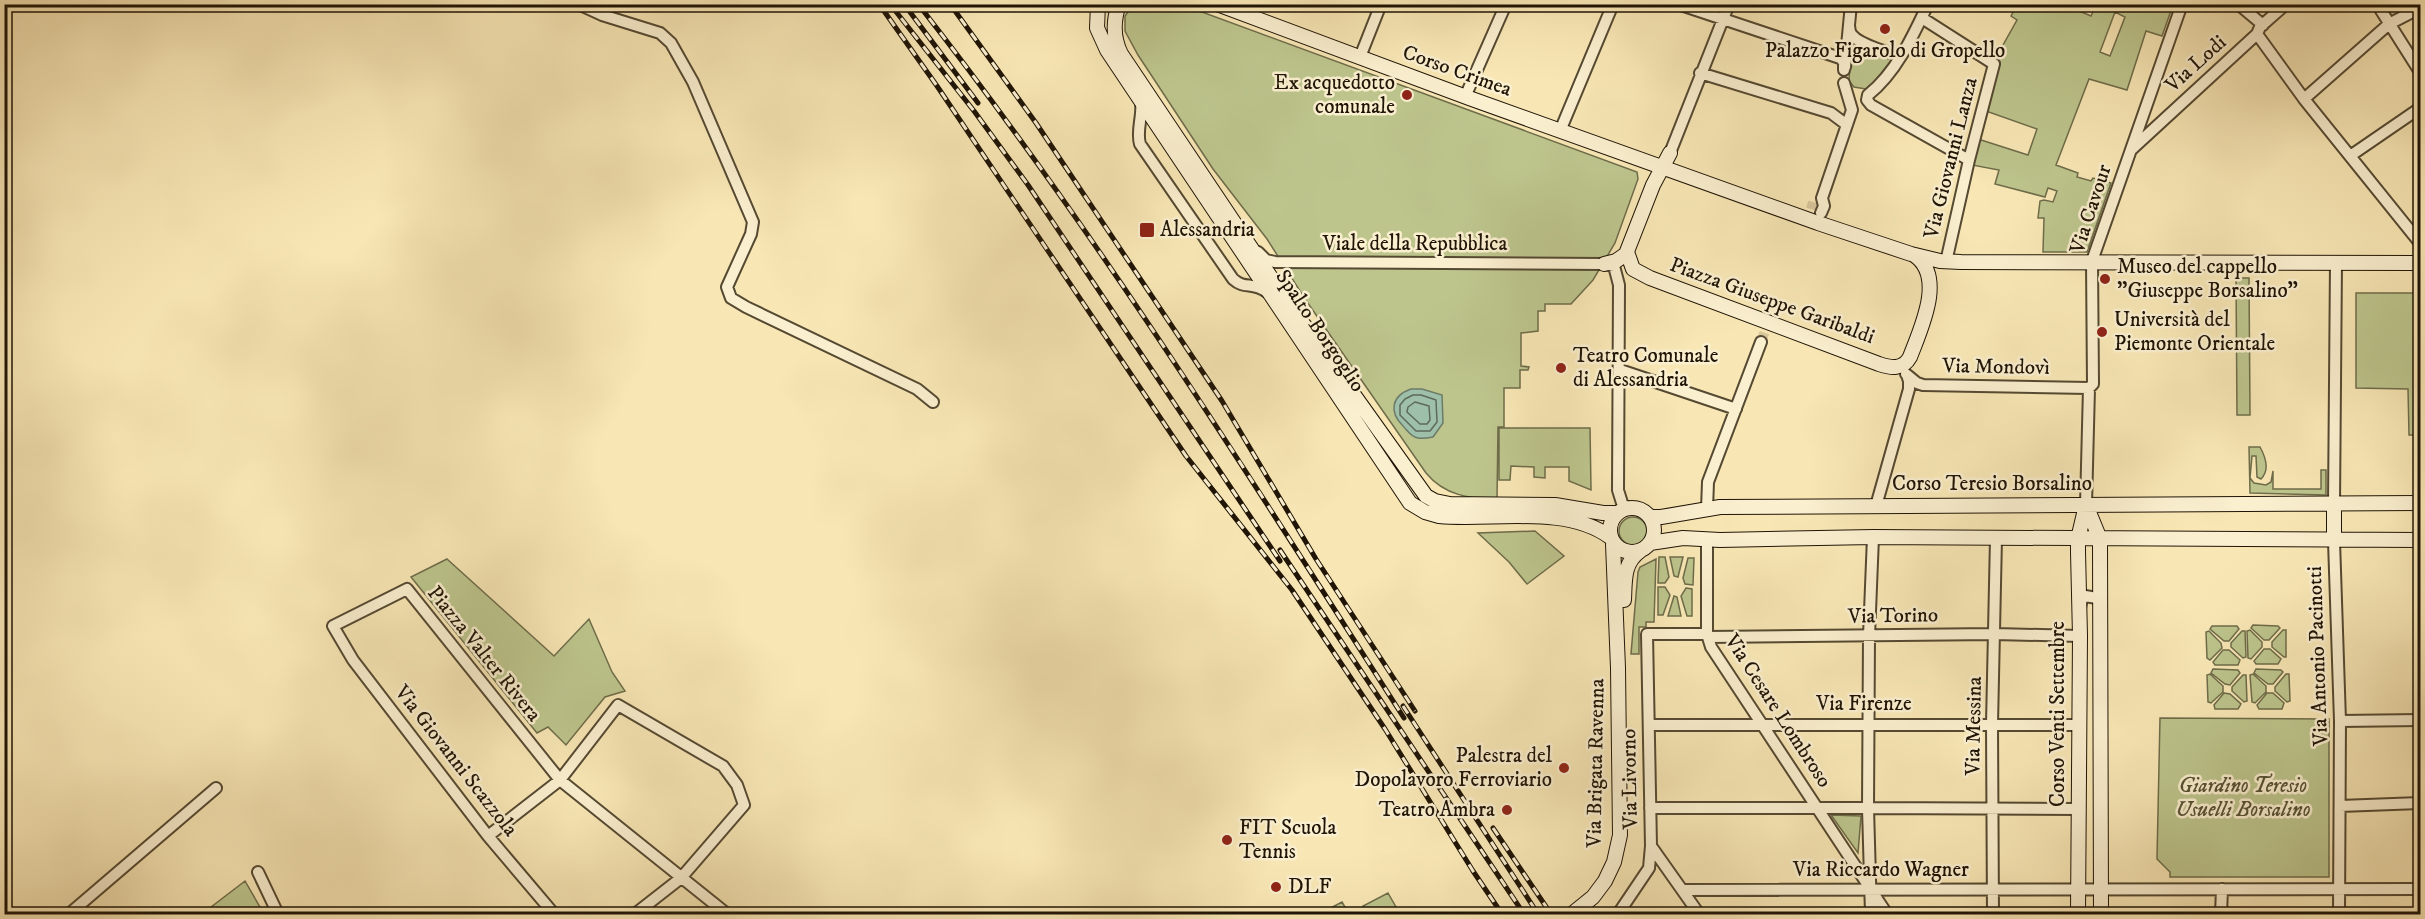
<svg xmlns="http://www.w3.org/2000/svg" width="2425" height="919" viewBox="0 0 2425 919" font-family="'IM FELL DW Pica',serif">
<rect width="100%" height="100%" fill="#f8e7b5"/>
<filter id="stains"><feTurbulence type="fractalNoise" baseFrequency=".00333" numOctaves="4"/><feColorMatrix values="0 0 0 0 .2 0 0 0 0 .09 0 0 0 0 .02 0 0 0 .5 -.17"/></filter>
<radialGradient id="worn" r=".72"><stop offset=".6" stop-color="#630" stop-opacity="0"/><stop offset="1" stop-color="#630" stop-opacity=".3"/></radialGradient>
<path fill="#bdc58d" stroke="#6e6c4a" stroke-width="1.5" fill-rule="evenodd" d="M1133,5H1183L1637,172L1638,179L1615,243L1593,280L1571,304H1545V311H1538V331L1521,333V366L1529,367L1528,370H1520V388H1504V427H1498L1497,500C1469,498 1445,496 1426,473L1305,299L1267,239L1213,169L1138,55L1125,31V16Z
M2017,5H2079L2077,10L2091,16L2096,5H2173L2162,36L2146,31L2127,90L2089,79L2056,165L2078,173L2077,177L2091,181L2093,178L2111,183L2087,252H2043L2044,218H2038L2040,201L2044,200L2053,202L2057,191L2048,188L2045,197L1995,184L1999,170L1972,165L1978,139L2028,155L2037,129L1986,111L2000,55L1998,54L2017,20L2011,16ZM2115,12L2125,17L2110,56L2100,52Z
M2382,5H2420L2391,20Z
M1851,40L1894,57L1873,84L1866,89L1854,87L1849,81Z
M2236,278H2249L2250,415H2237Z
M2356,293H2420V435H2409L2408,389L2356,388Z
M1499,428H1590L1591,490L1569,481V467H1545V478L1534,477V467L1511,466L1510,480H1499Z
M2249,447H2260C2265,456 2270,470 2261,479L2257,477L2256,456H2252L2250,478L2254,483L2266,485L2271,482L2273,471V489H2321V470H2326V495L2250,493Z
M1619 531a14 14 0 1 1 28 0a14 14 0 1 1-28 0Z
M1535,531L1564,556L1527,584L1509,562L1478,533Z
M1659,557H1665L1669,577L1665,583H1658Z
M1670,557H1683L1678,577L1674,576Z
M1688,558H1694L1693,585L1685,584L1683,578Z
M447,559L554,656L589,619L612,672L625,691L605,697L566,745L548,727L537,733L411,577Z
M1656,559L1654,622H1646V627H1639V654H1631L1638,572L1640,567Z
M1658,587H1665L1670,595L1663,615H1658Z
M1686,588L1692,589V616H1687L1681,596Z
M1674,596L1677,597L1681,616H1668Z
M2253,625L2278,626L2280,628L2269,640H2264L2251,628Z
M2212,626H2237L2239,629L2229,641H2224L2210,629Z
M2250,630L2262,642V647L2251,659L2248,658L2247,631Z
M2283,630H2286V657H2284L2272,647V642Z
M2209,631L2221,643L2222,648L2210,660L2207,658L2206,632Z
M2242,631H2245L2246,657L2243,658L2231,647V643Z
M2264,649H2270L2281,659L2278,664H2256L2254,661Z
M2223,650H2229L2240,660L2238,665H2215L2213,662Z
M2213,669L2238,670L2240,673L2230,685L2225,684L2211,673Z
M2256,669L2281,670L2283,672L2273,684H2268L2254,673Z
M2210,674L2223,686V692L2211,703L2208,702L2207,675Z
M2253,674L2266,686V692L2255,703L2252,702L2250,675Z
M2286,674H2289L2290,701L2287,702L2275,691V687Z
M2243,675H2246L2247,701L2244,702L2232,691V687Z
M2224,693L2230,694L2241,704L2238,709H2215L2214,705Z
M2267,693H2273L2284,703L2282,709H2259L2257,705Z
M2160,718L2329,719V877H2170V872L2157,859Z
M1831,815L1861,816L1858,853Z
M245,881L264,914H202Z
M1388,893L1400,914H1367L1363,906Z
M1342,902L1349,914H1319Z"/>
<path fill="#9ec0aa" stroke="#6b7b68" stroke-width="1.5" d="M1411,389H1422L1442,395L1443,423L1433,437C1428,438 1423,439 1418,438C1411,437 1408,431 1403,426C1389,412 1391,396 1411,389Z"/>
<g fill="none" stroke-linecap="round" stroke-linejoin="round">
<path stroke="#5e6a58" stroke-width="1.5" d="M1413,395H1421L1436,400L1437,422L1430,431H1416L1400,415V405L1405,399Z
M1415,402L1429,406L1430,420L1427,424H1420L1407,412L1408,407Z"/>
<path stroke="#d7c79b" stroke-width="10" stroke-dasharray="10 5" stroke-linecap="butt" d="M1811,209L1813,202
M1761,342L1765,331"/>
<defs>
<path id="street" d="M578,4L602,15L660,33L671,43L693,82L753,222L751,234L727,287L731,298L746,307L917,389L933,402
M1678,4L1840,58L1844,62V70
M1928,4C1913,36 1896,73 1868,95L1867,100L1871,105L1969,160
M2238,4L2263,25
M2377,4L2420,72
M1922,18L1994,64L1969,160L1946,262
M1849,26C1850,30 1849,32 1852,35C1858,43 1894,57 1902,53
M2257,34L2304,99L2420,243
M1360,57L1381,4
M1845,67L1851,4
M1700,73L1831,113L1847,125
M1465,97L1506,4
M2304,99L2389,24L2420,8
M1141,102C1143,116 1136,131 1140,144L1233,279C1245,290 1252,281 1267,292
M1560,131L1613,4
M2132,149L2257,34L2260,27L2286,4
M1670,153L1729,4
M2350,156L2420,108
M1821,213L1824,206L1822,198L1852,110L1844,83
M1258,252L1266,260L1275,262L1604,264L1614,266L1619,285L1618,490L1622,503L1629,509
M1620,370L1736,409
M1906,374L1917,383L1923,385L2089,388
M2334,503L2336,262
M2086,505L2089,388L2093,384L2092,261L2182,4
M1876,506L1909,389V381L1907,375
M1707,509L1708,482L1761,342
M1873,537L1869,636L1868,808L2079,809
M1707,539V634L1711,647L1887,914
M2334,541L2340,721L2339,914
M2080,608L2082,598L2085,596L2097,598L2100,603
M1708,637L1995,634L2080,636
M2340,721L2420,720
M1649,725H2079
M2340,806L2420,803
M1650,808H1868L1871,914
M488,836L560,780L618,705L723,766L737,785L744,805L681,878L635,914
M1651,846L1699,914
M258,872L278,914
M1683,890L2420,889
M69,914L216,788
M554,914L488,836L353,660L333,626L407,589L560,780L727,914
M1618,914L1649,868L1651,846L1647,634H1707
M1993,914L1992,724L1996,538
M2221,914L2222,889"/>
<path id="secondary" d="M1098,4L1097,28L1107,50L1410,503L1425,512L1439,516C1492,521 1565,504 1610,537
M1119,4C1113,21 1113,38 1121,54L1284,297L1426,496L1435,501L1450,504L1555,505L1603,513H1618
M1217,4L1469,98L1818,223L1911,254L1940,261L1961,262L2420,263
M1627,252L1633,269L1650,278L1879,364C1891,368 1903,370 1910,357C1921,328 1946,276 1914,255
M1604,264L1616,261L1626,254L1653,185L1670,153
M2086,505L2100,539L2101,914
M1610 530a22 22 0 1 1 44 0a22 22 0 1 1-44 0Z
M1650,517H1661L1720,507L2420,503
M2334,541V503
M1650,543L1683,538L1720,540L1873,537L2420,540
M1624,600C1625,581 1623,563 1640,551
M1572,914L1593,897L1605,881L1614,862L1620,835L1618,668L1613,544
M2078,914L2080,636L2078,552V539L2086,505"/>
</defs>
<use href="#street" stroke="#554932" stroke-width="14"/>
<use href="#secondary" stroke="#1f1406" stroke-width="16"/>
<use href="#street" stroke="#faefcf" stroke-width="10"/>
<use href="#secondary" stroke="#faefcf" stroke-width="14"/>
<defs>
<path id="rail" d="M879,4L937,86L1186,456L1292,590L1385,729L1473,871L1502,914
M890,4L974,111L1028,185L1280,561
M904,4L978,103
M918,4C1096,231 1249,476 1404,718
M950,4L1036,123L1222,401L1316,559L1415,711
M1280,550L1524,914
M1403,706L1538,914
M1493,828L1551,914"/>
</defs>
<use href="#rail" stroke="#1f1406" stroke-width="5"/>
<use href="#rail" stroke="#faefcf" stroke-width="3" stroke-dasharray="9" stroke-linecap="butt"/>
</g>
<g fill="#8f2418" stroke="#faefcf" stroke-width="2">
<circle cx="1885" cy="29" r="6"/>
<circle cx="1407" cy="95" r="6"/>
<rect x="1139" y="222" width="16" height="16" rx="3"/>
<circle cx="2105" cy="279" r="6"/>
<circle cx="2102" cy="332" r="6"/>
<circle cx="1561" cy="368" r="6"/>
<circle cx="1564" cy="768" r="6"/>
<circle cx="1507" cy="810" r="6"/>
<circle cx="1227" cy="840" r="6"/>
<circle cx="1276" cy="887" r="6"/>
</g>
<g text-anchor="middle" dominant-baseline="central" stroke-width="5" stroke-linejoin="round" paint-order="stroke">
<g font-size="21" fill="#1f1406" stroke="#faefcf" text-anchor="start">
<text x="1885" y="51" text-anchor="middle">Palazzo Figarolo di Gropello</text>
<text x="1395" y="83" text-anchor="end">Ex acquedotto<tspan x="1395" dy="24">comunale</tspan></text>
<text x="1160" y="230">Alessandria</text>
<text x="2117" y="267">Museo del cappello<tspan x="2117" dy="24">"Giuseppe Borsalino"</tspan></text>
<text x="2114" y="320">Università del<tspan x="2114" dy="24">Piemonte Orientale</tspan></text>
<text x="1573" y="356">Teatro Comunale<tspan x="1573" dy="24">di Alessandria</tspan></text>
<text x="1552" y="756" text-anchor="end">Palestra del<tspan x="1552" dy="24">Dopolavoro Ferroviario</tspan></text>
<text x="1495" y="810" text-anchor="end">Teatro Ambra</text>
<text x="1239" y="828">FIT Scuola<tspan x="1239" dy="24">Tennis</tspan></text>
<text x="1288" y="887">DLF</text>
</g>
<g font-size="21" fill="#1f1406" stroke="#faefcf">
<text transform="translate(2196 64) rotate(-42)">Via Lodi</text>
<text transform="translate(1457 71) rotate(20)">Corso Crimea</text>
<text transform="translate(1951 158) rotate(-76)">Via Giovanni Lanza</text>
<text transform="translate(2091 209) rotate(-72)">Via Cavour</text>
<text x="1415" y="244">Viale della Repubblica</text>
<text transform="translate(1772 301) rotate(20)">Piazza Giuseppe Garibaldi</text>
<text transform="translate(1320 331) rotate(56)">Spalto Borgoglio</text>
<text transform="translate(1996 367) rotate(1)">Via Mondovì</text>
<text x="1992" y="484">Corso Teresio Borsalino</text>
<text transform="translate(1893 616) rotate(-1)">Via Torino</text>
<text transform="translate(484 654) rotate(51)">Piazza Valter Rivera</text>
<text transform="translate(2318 656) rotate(-92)">Via Antonio Pacinotti</text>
<text x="1864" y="704">Via Firenze</text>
<text transform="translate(1778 711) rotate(57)">Via Cesare Lombroso</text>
<text transform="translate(2058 714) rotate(-90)">Corso Venti Settembre</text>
<text transform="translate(1974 726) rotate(-89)">Via Messina</text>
<text transform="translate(456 761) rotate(52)">Via Giovanni Scazzola</text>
<text transform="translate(1596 763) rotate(-89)">Via Brigata Ravenna</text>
<text transform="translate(1630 779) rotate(-91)">Via Livorno</text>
<text x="1881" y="870">Via Riccardo Wagner</text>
</g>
<g font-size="21" font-style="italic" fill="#565235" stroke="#faefcf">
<text x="2243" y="786">Giardino Teresio<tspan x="2243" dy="24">Usuelli Borsalino</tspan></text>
</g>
</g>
<rect width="2425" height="919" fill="none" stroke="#f8e7b5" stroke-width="24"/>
<rect x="6" y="6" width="2413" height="907" fill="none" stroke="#1f1406" stroke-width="3"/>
<rect x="12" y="12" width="2401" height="895" fill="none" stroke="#1f1406" stroke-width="1.5"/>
<rect width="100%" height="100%" filter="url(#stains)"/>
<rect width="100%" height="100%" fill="url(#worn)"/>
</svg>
